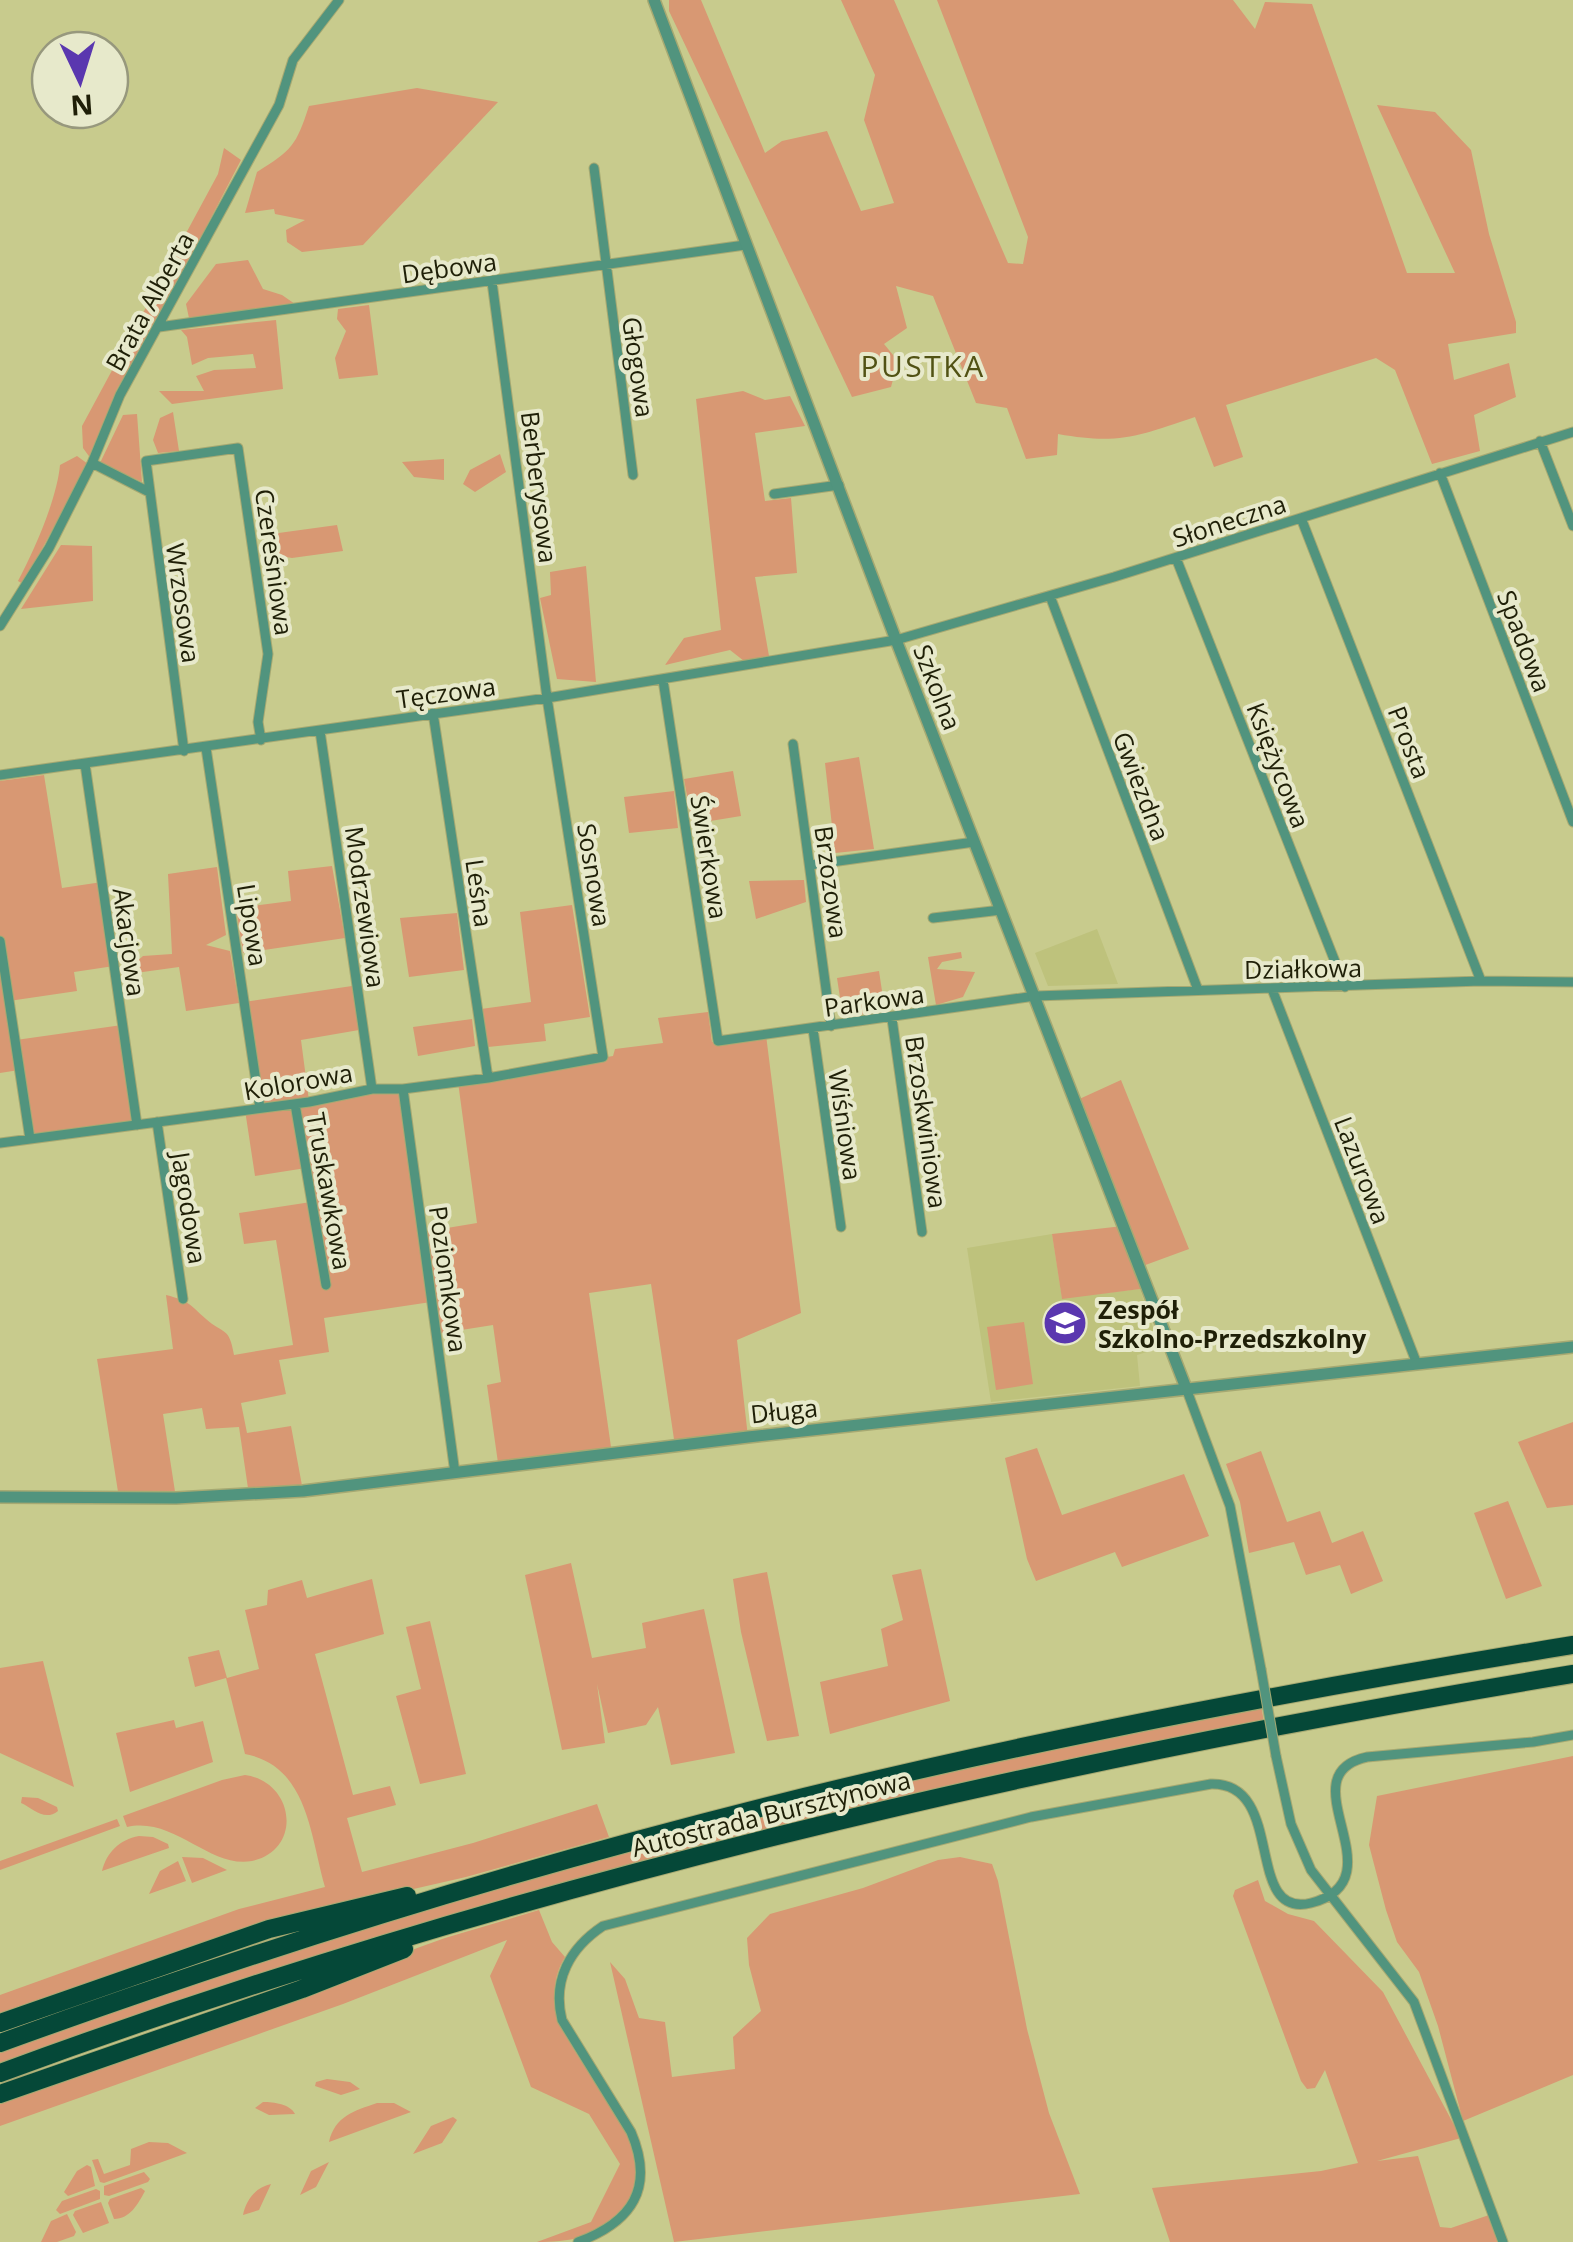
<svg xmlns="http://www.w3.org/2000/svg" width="1573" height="2242" viewBox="0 0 1573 2242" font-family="'Open Sans',sans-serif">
<rect width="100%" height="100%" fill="#c8cb8d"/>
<path fill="#bec27c" d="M1097,929L1118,984L1048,986L1035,953Z
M1052,1234L1062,1298L1140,1289L1160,1348L1137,1355L1140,1386L991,1402L967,1248Z"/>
<path fill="#d89873" d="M669,0H701L765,153L782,141L827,131L861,211L894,203L864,120L875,75L841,0H894L1008,263L1023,264L1028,237L937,0H1233L1255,29L1265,2L1312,4L1407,273H1455L1377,105L1435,112L1471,150L1489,234L1516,322V333L1448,344L1454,380L1509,363L1516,397L1474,415L1480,451L1432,464L1395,370L1376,358L1226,405L1243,457L1214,467L1195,417C1138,436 1119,445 1058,434L1057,455L1026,459L1007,408L976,403L933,296L896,286L907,328L884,344L898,361L891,387L852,397L669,11Z
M417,88L498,102L363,245L302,252L287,242L286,230L305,220L275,214L274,209L245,213L257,172C292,150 296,146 309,106Z
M224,148L241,160L158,320L117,389L91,459L83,448L82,426L218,174Z
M248,260L263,289L282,295L295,304L189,318L186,304L216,264Z
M369,305L378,375L339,379L335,358L346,331L337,319L338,309Z
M276,320L283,389L172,404L159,391H204L196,376L214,370L256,368L253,354L208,358L192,365L187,337L181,330Z
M743,391L765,400L790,396L805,426L755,433L765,501L791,498L797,573L755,577L769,656L744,661L730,650L665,665L684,638L721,630L696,399Z
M173,412L179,451L158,453L153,440L160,418Z
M137,414L142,482L100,463L123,415Z
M500,454L506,472L475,492L463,484L470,470Z
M77,456L88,464L23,584L18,581C34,551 57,499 60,465Z
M444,459V480L414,477L402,462Z
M337,525L343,551L292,558L269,554L264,535Z
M61,545L92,546L93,601L21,609Z
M586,566L596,682L557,679L540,598L551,595L550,572Z
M859,757L874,849L835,853L825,763Z
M733,771L741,816L692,824L684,779Z
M44,775L62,888L102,882L114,966L74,972L77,991L9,1001L16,1040L122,1025L137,1125L30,1139L19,1070L0,1073V781Z
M674,791L678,828L629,833L624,797Z
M332,866L345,938L243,953L236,908L291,901L288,871Z
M217,867L226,935L206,945L230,951L239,1003L186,1011L179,967L121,975L143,956L172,954L168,874Z
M804,880L806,902L756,919L749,881Z
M572,905L590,1017L544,1024L546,1041L488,1047L481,1009L531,1002L520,912Z
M457,913L464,970L409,977L400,918Z
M961,952L962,958L942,962L937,969L975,972L963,997L936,1005L928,957Z
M879,971L885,1011L843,1017L837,978Z
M352,986L359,1030L301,1040L309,1101L403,1089L423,1232L477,1223L458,1082L613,1056L615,1049L663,1043L658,1018L708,1012L712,1042L766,1035L801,1313L737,1340L748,1437L675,1446L651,1284L589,1293L612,1454L499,1470L487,1385L501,1382L493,1325L436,1334L431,1302L324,1318L329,1352L279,1360L286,1394L241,1403L247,1433L291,1426L303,1491L249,1495L239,1427L206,1429L202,1408L163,1414L176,1498H119L97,1359L173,1349L166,1295C190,1301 189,1304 206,1319C224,1335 229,1326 234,1355L293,1345L276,1240L244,1244L239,1213L311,1202L306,1168L255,1176L245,1110L259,1108L244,1002Z
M472,1019L475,1046L418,1056L413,1027Z
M1121,1080L1189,1249L1140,1267L1148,1288L1062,1299L1052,1234L1123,1226L1075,1101Z
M1024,1322L1033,1384L996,1390L987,1327Z
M1573,1422V1505L1547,1508L1518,1442Z
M1037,1448L1062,1515L1184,1474L1209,1536L1122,1567L1115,1552L1036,1581L1027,1559L1005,1458Z
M1261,1451L1287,1522L1320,1511L1332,1543L1363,1531L1383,1581L1351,1594L1340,1565L1306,1575L1294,1542L1249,1553L1240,1502L1226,1464Z
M1508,1501L1542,1586L1506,1599L1474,1513Z
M571,1563L592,1658L646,1648L642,1623L704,1609L735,1753L671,1765L658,1707L646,1725L608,1733L597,1684L605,1743L562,1750L525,1575Z
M921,1569L950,1701L830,1734L820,1682L888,1666L881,1629L903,1620L892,1575Z
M767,1572L799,1736L767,1741L741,1632L733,1579Z
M372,1579L384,1634L315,1654L353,1795L390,1786L396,1805L347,1818L362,1872L473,1843L597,1804L609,1837L466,1877L339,1906L0,2017V1995L239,1909L325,1887C310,1835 308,1766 245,1754L226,1678L195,1687L188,1657L219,1650L227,1678L259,1669L245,1610L267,1605L268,1590L302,1580L307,1598Z
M430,1621L466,1774L420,1784L396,1696L421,1689L406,1627Z
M43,1661L74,1787L0,1753V1668Z
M1261,1705L1264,1722L869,1805L0,2067V2049C203,1980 405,1911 612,1854C827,1796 1044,1751 1261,1705Z
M174,1720L176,1728L203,1721L213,1762L130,1792L116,1733Z
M1573,1756V2075L1463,2121L1438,2026L1419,1972L1397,1942L1386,1910L1369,1845L1377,1796Z
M245,1775C295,1782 303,1850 252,1861C210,1869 174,1816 127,1827L123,1816L222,1780Z
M22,1797L38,1798L57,1807L58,1811C44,1822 33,1808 21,1803Z
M117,1819L120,1826L0,1870V1861Z
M139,1836L153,1837L168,1844L169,1848L102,1871C107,1852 119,1840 139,1836Z
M182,1857L203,1858L227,1870L192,1883Z
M960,1857L992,1864L998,1881L1027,2029L1049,2113L1080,2194L674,2242L610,1962L625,1979L639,2018L665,2022L672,2077L735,2069L733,2037L761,2011L749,1965L747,1938L770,1914L863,1888L938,1860Z
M178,1861L186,1881L149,1894L160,1871Z
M1258,1880L1265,1901L1288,1914L1314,1921L1383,1992L1461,2138L1377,2161L1418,2156L1440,2227L1451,2228L1492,2214L1503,2242H1170L1152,2188L1321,2171L1358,2163L1325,2070L1315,2088L1307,2089L1301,2081L1233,1896L1235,1890Z
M539,1910L552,1942L565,1957C511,2047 689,2125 620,2213C601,2238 566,2242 537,2242L591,2222L620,2164L589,2114L531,2087L490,1976L507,1940L343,2004L0,2126V2099L445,1938Z
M327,2079L350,2082L360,2089L341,2095L315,2086L316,2082Z
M263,2102C274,2102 290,2104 295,2114L269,2115L255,2108Z
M377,2103H394L411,2112L329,2142C335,2116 354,2111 377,2103Z
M453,2117L457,2120L442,2143L413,2154L431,2126Z
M149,2142L168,2143L187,2153L104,2183L100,2182L92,2160L98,2159L104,2174L130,2165L131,2149Z
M329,2162L316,2187L300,2195L311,2171Z
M87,2165L91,2167L95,2186L68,2196L64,2192L77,2171Z
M144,2172L150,2179L148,2182L109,2196L104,2195V2186Z
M271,2184L259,2210L243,2215C246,2200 256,2187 271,2184Z
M141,2188L145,2191C138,2204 130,2219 114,2219L108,2203L110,2199Z
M96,2189L100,2191V2199L60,2214L56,2210L62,2201Z
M101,2202L109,2223L83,2233L73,2215L75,2211Z
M67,2214L76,2232L74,2236L57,2242H41L51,2221Z"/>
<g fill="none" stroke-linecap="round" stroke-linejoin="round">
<defs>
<path id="minor" d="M594,168L633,475
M159,327L745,245
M1540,441L1573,526
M92,463L149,492
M1440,473L1573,822
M774,494L839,485
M1301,518L1481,981
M1176,558L1345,987
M1050,596L1198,990
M0,626L49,548L92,463L120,395L279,105L293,60L339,0
M663,680L718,1041L1035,996L1481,981L1573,982
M433,713L488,1078
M320,731L372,1089
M793,744L831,1026
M206,748L260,1108
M184,751L146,461L238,448L268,654L258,722L261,740
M85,764L137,1125
M0,775L547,698L896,640L1114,577L1573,432
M810,865L974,842
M933,918L1001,910
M0,941L30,1139
M1272,989L1417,1364
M892,1019L922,1232
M813,1029L841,1227
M403,1089L455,1473
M295,1104L326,1285
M157,1122L183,1299
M0,1143L309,1102L372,1089H403L488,1078L603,1057L547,698L492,282
M1186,1388L1230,1506L1261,1669
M1276,1756L1291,1824L1311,1870L1414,2002L1503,2242
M578,2242C632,2222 655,2188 631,2132L562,2020C552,1980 570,1948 603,1926L1031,1817L1211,1784C1287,1782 1243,1920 1311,1903C1402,1879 1284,1775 1367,1757L1533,1742L1573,1735"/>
<path id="tertiary" d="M654,0L896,640L1186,1388
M0,1497L176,1498L303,1491L748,1437L1573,1347"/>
<path id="motorway" d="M0,2023L269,1929L407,1896
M0,2043C210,1967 423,1898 638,1840C945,1756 1259,1696 1573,1645
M0,2073C509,1885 1038,1762 1573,1674
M0,2094L302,1989L404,1949"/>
</defs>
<use href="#minor" stroke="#a6a972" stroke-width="11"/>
<use href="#tertiary" stroke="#a6a972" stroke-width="14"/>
<use href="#motorway" stroke="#a6a972" stroke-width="20"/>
<use href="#minor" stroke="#51947e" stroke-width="9"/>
<use href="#tertiary" stroke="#51947e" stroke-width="11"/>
<use href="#motorway" stroke="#054838" stroke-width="18"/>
<defs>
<path id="minor-bridge" d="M1261,1669L1276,1756"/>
</defs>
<use href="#minor-bridge" stroke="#a6a972" stroke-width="11" stroke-linecap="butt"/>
<use href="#minor-bridge" stroke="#51947e" stroke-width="9"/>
</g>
<defs>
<symbol id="school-disc" viewBox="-11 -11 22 22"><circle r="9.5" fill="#5a37af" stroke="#e7e9cb"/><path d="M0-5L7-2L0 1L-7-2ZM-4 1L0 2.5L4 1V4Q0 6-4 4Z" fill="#fff"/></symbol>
</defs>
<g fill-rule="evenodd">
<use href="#school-disc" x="1040" y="1298" width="50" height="50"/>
</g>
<g text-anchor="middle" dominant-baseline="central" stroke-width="8" stroke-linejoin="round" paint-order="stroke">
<g font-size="25" fill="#1f1f07" stroke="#e7e9cb">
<text transform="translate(449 267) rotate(-8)">Dębowa</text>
<text transform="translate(149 301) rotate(-61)">Brata Alberta</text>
<text transform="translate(639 367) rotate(82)">Głogowa</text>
<text transform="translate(540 487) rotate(83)">Berberysowa</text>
<text transform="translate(1229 520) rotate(-18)">Słoneczna</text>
<text transform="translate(275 562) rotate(82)">Czereśniowa</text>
<text transform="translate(184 603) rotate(82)">Wrzosowa</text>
<text transform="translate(1525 641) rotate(69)">Spadowa</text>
<text transform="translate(938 687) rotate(69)">Szkolna</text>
<text transform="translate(446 692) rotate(-8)">Tęczowa</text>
<text transform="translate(1410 742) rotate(69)">Prosta</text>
<text transform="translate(1279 765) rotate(69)">Księżycowa</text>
<text transform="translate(1142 786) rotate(69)">Gwiezdna</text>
<text transform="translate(710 857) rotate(81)">Świerkowa</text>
<text transform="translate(595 875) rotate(81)">Sosnowa</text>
<text transform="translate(832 882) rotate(82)">Brzozowa</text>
<text transform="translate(480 893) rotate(82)">Leśna</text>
<text transform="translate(366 907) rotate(82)">Modrzewiowa</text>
<text transform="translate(253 925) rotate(81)">Lipowa</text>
<text transform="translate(130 942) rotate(82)">Akacjowa</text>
<text transform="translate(1303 968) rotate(-1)">Działkowa</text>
<text transform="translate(874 1000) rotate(-8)">Parkowa</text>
<text transform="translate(298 1081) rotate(-10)">Kolorowa</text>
<text transform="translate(927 1122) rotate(82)">Brzoskwiniowa</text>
<text transform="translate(846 1125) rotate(82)">Wiśniowa</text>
<text transform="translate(1363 1170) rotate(69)">Lazurowa</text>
<text transform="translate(330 1191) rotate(80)">Truskawkowa</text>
<text transform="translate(190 1208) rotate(81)">Jagodowa</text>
<text transform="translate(449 1279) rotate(82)">Poziomkowa</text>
<text transform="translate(784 1410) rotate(-6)">Długa</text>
<text transform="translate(771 1813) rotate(-14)">Autostrada Bursztynowa</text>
</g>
<g font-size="25" font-weight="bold" fill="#1f1f07" stroke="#e7e9cb" text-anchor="start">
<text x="1098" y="1309">Zespół<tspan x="1098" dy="29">Szkolno-Przedszkolny</tspan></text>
</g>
<g font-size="30" letter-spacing="2.5" fill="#515214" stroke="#e7e9cb">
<text x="923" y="365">PUSTKA</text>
</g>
</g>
<g transform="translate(80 80) rotate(176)"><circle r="48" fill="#e7e9cb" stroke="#97987d" stroke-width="2.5"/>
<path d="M0-8L18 38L0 25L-18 38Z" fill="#5a37af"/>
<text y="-15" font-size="28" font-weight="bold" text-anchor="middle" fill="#1f1f07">N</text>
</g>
</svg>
